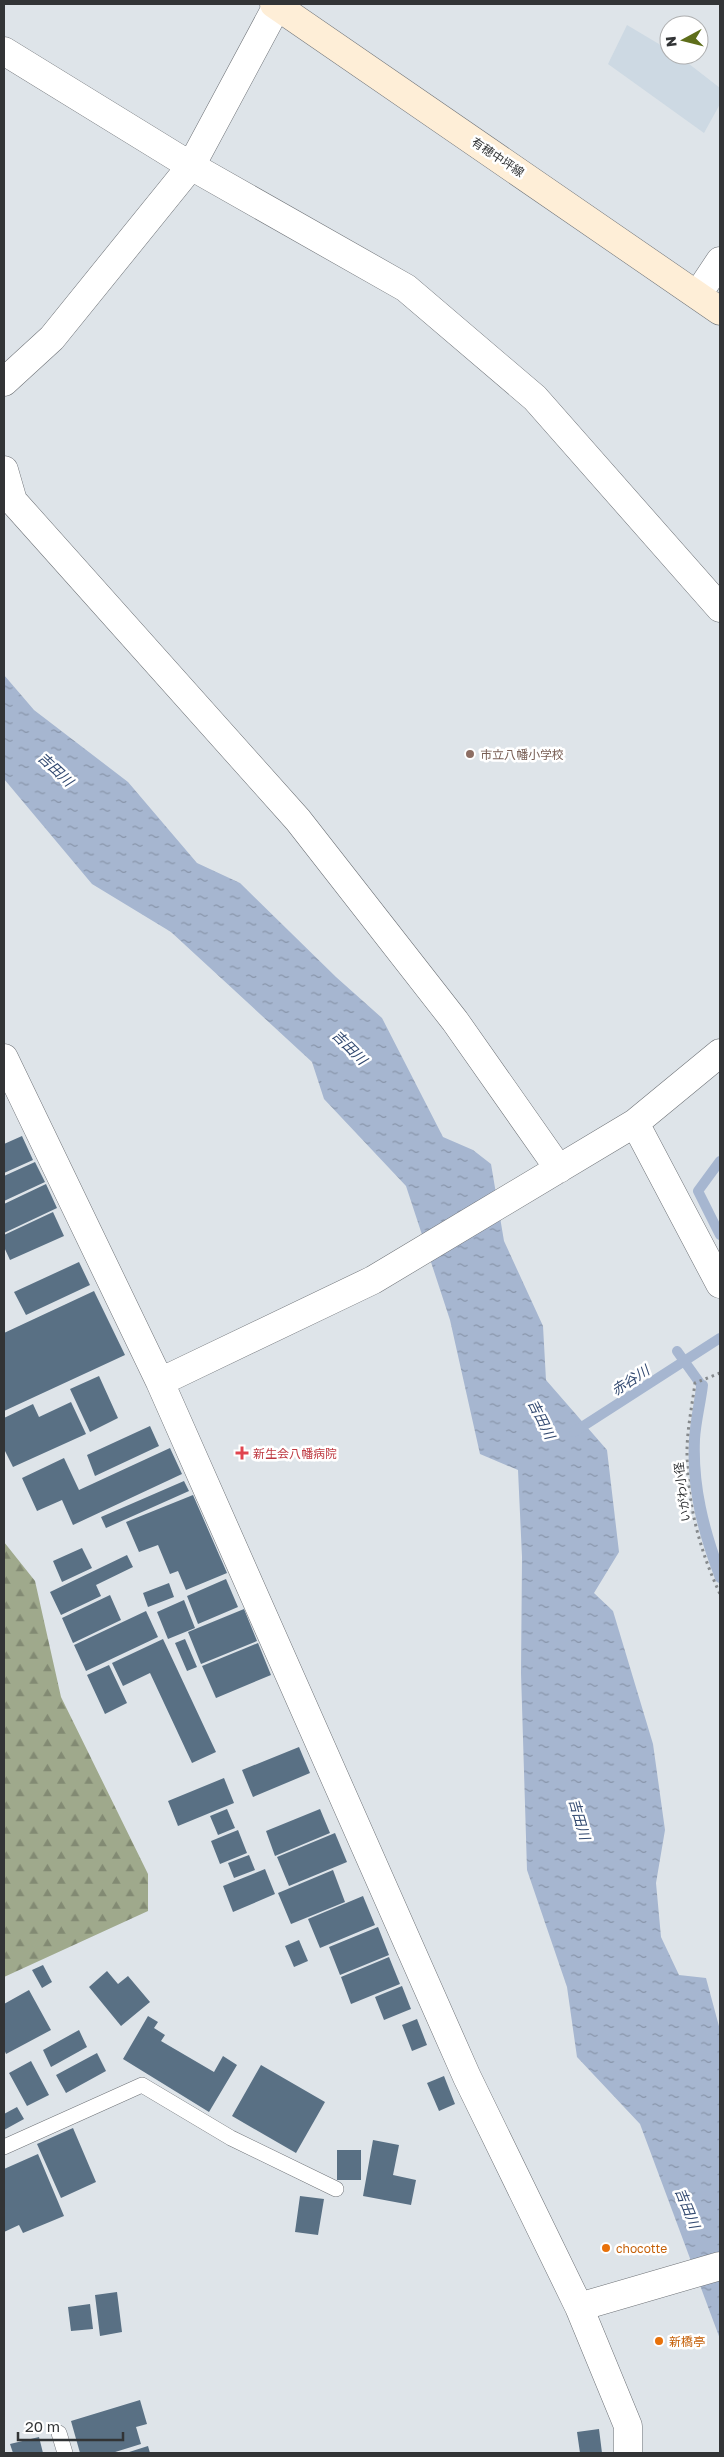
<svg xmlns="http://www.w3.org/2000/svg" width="724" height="2457" viewBox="0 0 724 2457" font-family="'Golos Text','Noto Sans JP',sans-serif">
<defs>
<pattern id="forest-firs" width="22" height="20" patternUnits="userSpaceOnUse" patternTransform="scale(1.25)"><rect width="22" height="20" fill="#9fa98c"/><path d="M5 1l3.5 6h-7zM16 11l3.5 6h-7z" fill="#828a73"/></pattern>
<pattern id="water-ripples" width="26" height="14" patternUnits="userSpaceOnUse" patternTransform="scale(1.25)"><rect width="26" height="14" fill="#a6b6d0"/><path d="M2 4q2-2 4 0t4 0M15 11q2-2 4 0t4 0" fill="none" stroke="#8895aa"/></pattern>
</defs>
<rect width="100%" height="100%" fill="#dee4e9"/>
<path fill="#cdd9e3" d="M627,25L669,50V55H677L684,60L720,88V104L704,133L608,64Z"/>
<path fill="url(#forest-firs)" d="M4,1542L35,1581L61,1697L148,1874V1911L4,1977Z"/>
<path fill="url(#water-ripples)" d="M4,675L34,710L128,782L197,863L240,883L336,977L382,1018L443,1137L473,1150L491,1164L504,1241L543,1326L546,1380L607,1450L619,1552L594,1593L613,1611L653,1744L665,1830L656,1883L661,1937L679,1975L706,1978L720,2030V2339L640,2124L577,2057L567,1987L527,1870L521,1673L522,1557L518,1470L480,1454L450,1320L406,1186L324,1099L312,1062L171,932L92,884L4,779Z"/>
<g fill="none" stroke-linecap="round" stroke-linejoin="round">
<path stroke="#a6b6d0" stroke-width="10" d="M720,1161L698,1191L720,1235
M677,1351L702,1386L701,1391
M574,1432L720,1338
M720,1572C704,1529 693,1486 695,1439C696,1421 701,1403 703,1385L701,1387C699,1404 695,1422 694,1440C691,1489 703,1533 720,1578"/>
</g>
<path fill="#597084" d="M22,1136L33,1160L4,1173V1144Z
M35,1162L45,1182L4,1201V1176Z
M46,1184L57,1208L4,1233V1204Z
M53,1212L64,1236L10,1260L4,1247V1235Z
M79,1262L90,1285L26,1315L14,1292Z
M94,1291L125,1355L4,1411V1333Z
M99,1376L118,1418L90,1432L70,1389Z
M71,1402L86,1434L13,1467L4,1449V1418L33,1404L39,1417Z
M150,1426L159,1446L95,1476L87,1455Z
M170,1448L182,1474L73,1525L62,1500L37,1511L22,1478L64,1458L79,1490Z
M184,1481L189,1491L106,1528L101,1517Z
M193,1495L227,1573L186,1590L178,1571L170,1574L158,1545L139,1552L126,1522Z
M82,1548L92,1568L62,1582L53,1561Z
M127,1555L133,1567L96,1585L101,1596L61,1615L50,1592Z
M226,1579L238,1607L198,1624L187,1596Z
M169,1583L174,1597L148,1607L143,1593Z
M110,1595L121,1620L73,1643L62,1618Z
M184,1600L195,1628L168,1639L157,1612Z
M244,1609L257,1641L201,1664L188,1632Z
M146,1611L158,1637L86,1671L74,1645Z
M163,1639L216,1752L192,1763L150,1673L123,1686L112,1663Z
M185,1639L197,1667L187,1671L175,1643Z
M258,1643L271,1675L216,1698L202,1666Z
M109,1665L127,1703L105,1714L87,1675Z
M299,1747L310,1773L253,1797L242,1770Z
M224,1778L234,1803L178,1826L168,1801Z
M227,1809L235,1828L218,1835L210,1816Z
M320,1809L330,1833L275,1856L266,1831Z
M238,1830L247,1853L220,1864L211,1841Z
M335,1833L347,1862L289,1886L277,1857Z
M249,1855L255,1870L234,1878L228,1863Z
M265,1869L275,1894L233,1912L223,1886Z
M333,1870L345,1902L291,1924L278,1893Z
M363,1896L375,1925L320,1948L308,1919Z
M378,1927L389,1955L340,1975L329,1947Z
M299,1940L308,1961L294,1967L285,1946Z
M389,1957L400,1984L351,2004L341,1977Z
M43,1965L52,1982L42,1988L32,1970Z
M107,1971L118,1984L128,1976L150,2002L121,2026L89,1987Z
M402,1986L411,2009L384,2020L375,1997Z
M29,1990L51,2030L6,2054L4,2049V2004Z
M148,2016L158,2022L154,2028L165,2035L161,2041L214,2072L223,2056L237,2065L209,2112L123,2059Z
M417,2019L427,2045L412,2051L402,2025Z
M79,2030L87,2047L51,2067L43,2050Z
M97,2053L106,2071L66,2093L56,2075Z
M31,2061L49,2095L27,2106L9,2073Z
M261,2065L325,2102L296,2153L232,2116Z
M444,2076L455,2104L439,2111L427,2083Z
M17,2107L24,2119L4,2130V2114Z
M73,2128L96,2182L61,2198L37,2144Z
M373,2140L399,2145L393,2175L416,2180L411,2205L363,2196Z
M337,2150H361V2180H337Z
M38,2154L64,2216L23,2233L19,2225L4,2232V2169Z
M300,2196L324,2199L318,2235L295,2232Z
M117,2292L122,2332L100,2336L95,2295Z
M90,2304L93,2329L71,2331L68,2307Z
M140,2400L147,2424L136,2427L141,2444L112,2453H80L71,2421Z
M599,2429L602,2453H580L577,2432Z
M39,2437L43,2453H13L10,2444Z
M148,2446L150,2453H126Z"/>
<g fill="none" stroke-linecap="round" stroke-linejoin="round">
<defs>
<path id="lane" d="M4,2147L142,2085L231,2138L336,2189
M59,2433L65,2453"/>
<path id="street" d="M4,51L191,166L406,288L535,398L720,608
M698,294L720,261
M4,382L52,338L191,166L278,4
M4,470L13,501L298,820L455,1021L559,1169
M4,1058L160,1382L467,2077L579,2307L628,2426V2453
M635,1123L720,1284
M160,1382L373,1280L635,1123L720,1053
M579,2307L720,2266"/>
<path id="secondary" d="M274,4L720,311"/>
</defs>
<use href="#lane" stroke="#6e7277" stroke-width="16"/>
<use href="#street" stroke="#6e7277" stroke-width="29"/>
<use href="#secondary" stroke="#6e7277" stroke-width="29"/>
<path stroke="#85898c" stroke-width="3" stroke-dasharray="2.5 4" stroke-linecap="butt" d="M720,1373L695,1383C692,1406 687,1430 687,1452C687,1502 699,1549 720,1594"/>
<use href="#lane" stroke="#fff" stroke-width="15"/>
<use href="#street" stroke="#fff" stroke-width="28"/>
<use href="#secondary" stroke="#feeed7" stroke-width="28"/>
</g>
<circle fill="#8d6e63" stroke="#fff" stroke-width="2" cx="470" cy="754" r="5"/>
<path fill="#e0444e" stroke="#fff" stroke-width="2" d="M239.5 1445.5h5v5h5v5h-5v5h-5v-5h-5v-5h5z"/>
<g fill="#e8710a" stroke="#fff" stroke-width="2">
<circle cx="606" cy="2248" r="5"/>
<circle cx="659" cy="2341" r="5"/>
</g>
<g text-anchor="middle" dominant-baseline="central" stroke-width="5" stroke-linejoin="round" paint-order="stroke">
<g font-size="12" fill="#323436" stroke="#fff">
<text transform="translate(498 157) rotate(34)">有穂中坪線</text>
<text transform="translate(682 1492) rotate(-97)">いがわ小径</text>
</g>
<g font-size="12" fill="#785e54" stroke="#fff" text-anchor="start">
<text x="480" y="754">市立八幡小学校</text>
</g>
<g font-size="12" fill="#be3a42" stroke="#fff" text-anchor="start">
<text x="253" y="1453">新生会八幡病院</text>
</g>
<g font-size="12" fill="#c56008" stroke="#fff" text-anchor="start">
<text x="616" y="2248">chocotte</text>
<text x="669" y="2341">新橋亭</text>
</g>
<g font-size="14" font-style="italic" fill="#324970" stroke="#fff">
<text transform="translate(56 769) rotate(43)">吉田川</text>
<text transform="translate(350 1047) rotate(45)">吉田川</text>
<text transform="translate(630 1380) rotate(-33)">赤谷川</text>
<text transform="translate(542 1419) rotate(64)">吉田川</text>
<text transform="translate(580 1819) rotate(74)">吉田川</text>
<text transform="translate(688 2208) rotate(68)">吉田川</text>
</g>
</g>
<rect width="724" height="2457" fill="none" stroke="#323436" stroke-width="10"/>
<g transform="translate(684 40) rotate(263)"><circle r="24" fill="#ffffff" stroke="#adaeaf"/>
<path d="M0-4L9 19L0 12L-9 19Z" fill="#5e6e1a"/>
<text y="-8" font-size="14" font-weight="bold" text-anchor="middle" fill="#323436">N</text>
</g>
<path d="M18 2432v8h105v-8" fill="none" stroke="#323436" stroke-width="2.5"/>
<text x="25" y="2432" font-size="15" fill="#323436" stroke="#ffffff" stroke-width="4" paint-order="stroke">20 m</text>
</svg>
